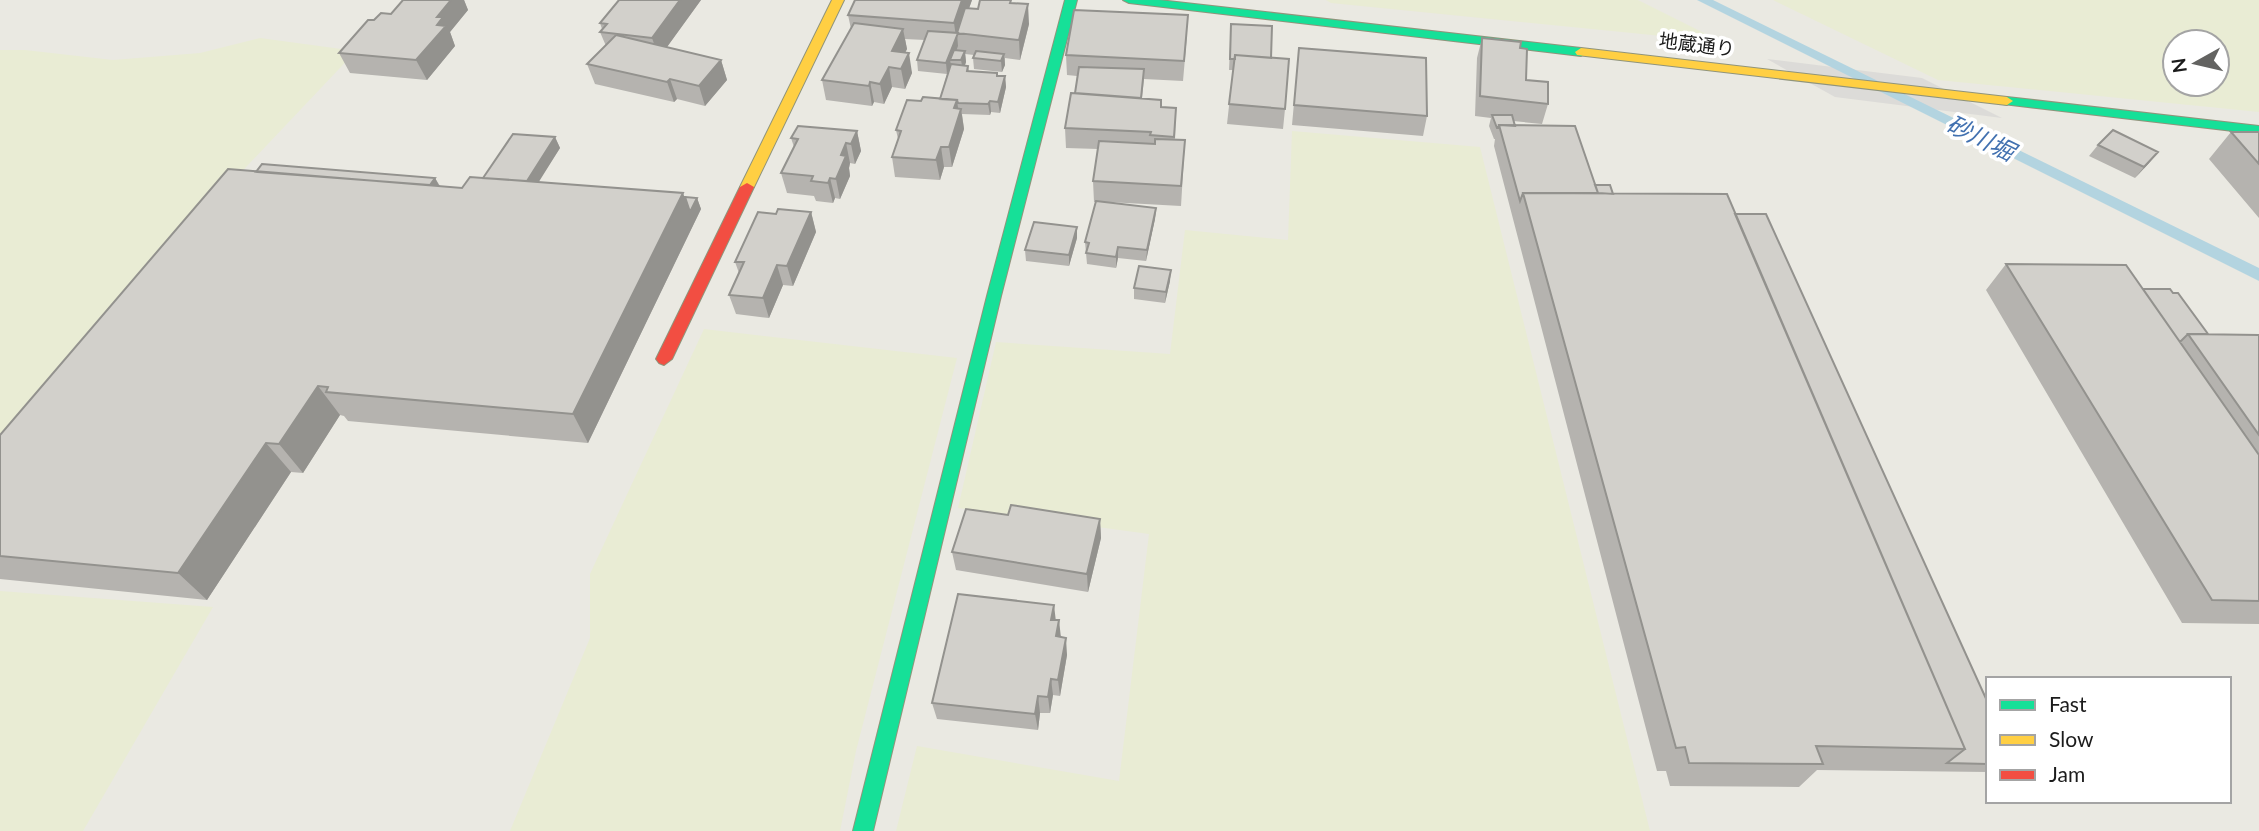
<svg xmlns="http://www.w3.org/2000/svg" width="2259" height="831" viewBox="0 0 2259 831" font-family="Lato,'Noto Sans JP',sans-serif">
<rect width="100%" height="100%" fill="#eae9e2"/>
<path fill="#e9ecd4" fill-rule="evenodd" d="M1326,0H1638L1722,42L1331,3Z
M1773,0H2259V112L1938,80ZM2175,42H2217V84H2175Z
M260,38L356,51L230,184L0,491V50H25L113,60L200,53Z
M1292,131L1480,147L1650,831H896L917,746L1119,781L1149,534L958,508L996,342L1170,354L1185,230L1288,240Z
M704,329L957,358L856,751L840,831H510L590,638V574Z
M0,591L213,607L83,831H0Z"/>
<path fill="#dcdbd8" d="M1767,59L1922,78L2002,118L1835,97Z"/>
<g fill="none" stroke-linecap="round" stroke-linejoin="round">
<path fill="#b3d4e0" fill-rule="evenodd" d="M1697,0H1713L2259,268V281Z"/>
<defs>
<path id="fast" d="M1065,0H1077L1001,296L873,831H853L987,296Z
M1123,0H1159L1581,48L1587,52L1581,56L1129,3Z
M2007,97L2259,126V134L2003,104L2001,101Z"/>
<path id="slow" d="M832,0H844L754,187L747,191L742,190L740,187Z
M1581,48L2007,97L2013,101L2007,105L1577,55L1575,52Z"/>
<path id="jam" d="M747,183L754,187L672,359L664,365L659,363L656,359L740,187Z"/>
</defs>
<use href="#fast" stroke="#90947b" stroke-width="2"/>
<use href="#slow" stroke="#90947b" stroke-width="2"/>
<use href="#jam" stroke="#90947b" stroke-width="2"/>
<use href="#fast" fill="#16e098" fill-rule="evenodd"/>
<use href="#slow" fill="#ffcf43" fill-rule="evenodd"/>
<use href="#jam" fill="#f24e42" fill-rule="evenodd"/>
</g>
<path fill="#b5b3af" d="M403,0H464L468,10L450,32L455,46L427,80L350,73L339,53L374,20L391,14Z
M619,0H701L667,47L721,60L727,80L705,106L677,99L674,102L595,84L587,64L606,46L600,32L602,29L600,23Z
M855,0H972L969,8L978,9L1012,3L1029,24L1020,60L1005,58V65L1002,72L974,69L973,58L974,55L965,54L966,62L965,65L968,66L969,71L1005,76L1006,87L1000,113L991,112L990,115L962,114L964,129L952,167H944L940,180L895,177L892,157L898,139L896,130L921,101L940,99L947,74L918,71L917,60L925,40L905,39L907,49L905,53L912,73L905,89L892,87L884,104L874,102L872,106L826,100L822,80L851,29L848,15Z
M1231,24L1271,58L1285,109L1283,129L1227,124L1233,70H1229Z
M1187,35L1183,81L1144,79L1142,98L1161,107L1176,108L1175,140H1185L1181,206L1108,202L1156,208L1155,219L1146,261L1118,258L1116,268L1087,264L1085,242L1096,202H1094L1093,181L1098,149L1066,148L1065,128L1075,93L1077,76L1067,75L1066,55Z
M1482,38L1520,48L1526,80L1548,104L1542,124L1513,121L1515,125L1595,185L1613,194L1735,214L1988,703V772L1817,770L1799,787L1670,786L1666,771H1657L1494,146L1495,139H1494L1489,126L1491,118L1475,116L1477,58Z
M1299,48L1427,116L1423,136L1292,125Z
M857,131L861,151L855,164L850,163L849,168L850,176L840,199L835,198L833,203L816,201L814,196L787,193L781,173L794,147L791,138Z
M2231,132H2259V218L2209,159Z
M555,137L560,148L538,182L697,198L701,209L588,443L348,421L344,416L340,415L303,473L291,472L207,600L0,579V435L435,178L440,186L462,188L483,178Z
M2098,145L2149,163L2135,178L2089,156Z
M811,212L816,232L793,286L783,285L769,318L736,314L729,295L739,273L735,262L776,214Z
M1077,238L1069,266L1026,261L1025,250Z
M2006,264L2143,289L2208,334L2259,335V624L2182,623L1986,290Z
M1170,281L1165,303L1134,299V288Z
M1008,515L1100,519L1101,538L1088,592L956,570L952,552Z
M1055,620L1067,655L1060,696L1053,695L1050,713H1040L1038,730L937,719L932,703Z"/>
<path fill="#93928e" d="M451,0H464L468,10L450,32L455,46L427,80L416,60L437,25V17Z
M680,0H701L659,58L652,38Z
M962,0H972L960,34L957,33L958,46L953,60H950L951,65L947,74L946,63L956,37L954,23Z
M1028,4L1029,24L1020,60L1019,40Z
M903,29L907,49L897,68L892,51Z
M965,51L966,62L963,71L961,60Z
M909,53L912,73L905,89L901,69Z
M1004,54L1005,65L1002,72L1001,61Z
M721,60L727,80L705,106L699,86Z
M889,67L892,87L884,104L880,84Z
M1005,76L1006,87L1000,113L998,102Z
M670,79L677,99L674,102L667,82Z
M870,82L874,102L872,106L869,86Z
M957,100L959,115L961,109L964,129L952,167L949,147L954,108Z
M990,101L991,112L990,115L988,104Z
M857,131L861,151L855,164L851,144Z
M555,137L560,148L530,196L524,185Z
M846,143L850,163L849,168L850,176L840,199L836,179L841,155Z
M941,147L944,167L940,180L936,160Z
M2158,152L2149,163L2135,178L2144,167Z
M435,178L441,189L418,202Z
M830,178L835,198L833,203L828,183Z
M683,193L690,212L697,198L701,209L588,443L573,414Z
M1156,208L1155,219L1146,261L1147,250Z
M811,212L816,232L793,286L787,266Z
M1077,227V238L1069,266V255Z
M1118,247V258L1116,268V257Z
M777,265L783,285L769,318L763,298Z
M1171,270L1170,281L1165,303L1166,292Z
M318,386L340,415L303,473L279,444Z
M266,443L291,472L207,600L178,573Z
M1100,519L1101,538L1088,592L1087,574Z
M1054,605L1056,622L1051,620Z
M1059,620L1061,638L1056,636Z
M1066,638L1067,655L1060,696L1058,680Z
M1051,679L1053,695L1050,713L1048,697Z
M1038,696L1040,713L1038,730L1035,714Z"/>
<path fill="#d2d0cb" stroke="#93928e" stroke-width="2" d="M403,0H451L437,17H443L437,25L446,26L416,60L339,53L368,20H374L381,13L391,14Z
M619,0H680L652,38L600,32L607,24L600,23Z
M855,0H962L954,23L848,15Z
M980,0H1011L1010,3L1028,4L1019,40L957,33L965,8L978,9Z
M1074,10L1188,15L1184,61L1066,55Z
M854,23L903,29L892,51L909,53L901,69L889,67L880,84L870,82L869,86L822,80Z
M1231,24L1272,26L1271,58L1235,55V59H1230Z
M928,31L958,33L946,63L917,60Z
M616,35L721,60L699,86L670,79L667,82L587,64Z
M1482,38L1521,42L1520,48L1527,49L1526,80L1548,82V104L1480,96Z
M1299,48L1426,58L1427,116L1294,105Z
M954,50L965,51L961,60H950Z
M976,51L1004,54L1001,61L973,58Z
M1235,55L1289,59L1285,109L1229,104Z
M951,64L968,66L967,71L997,73V76H1005L998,102L990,101L988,104L958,103L957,100L940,99Z
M1079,67L1144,69L1141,98L1075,93Z
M1071,93L1161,100V107L1176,108L1174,137L1150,135L1151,132L1065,128Z
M923,97L957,100L954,108L961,109L949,147H941L936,160L892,157L901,131L896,130L907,100L921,101Z
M1492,115H1512L1515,126L1499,125L1498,128H1497Z
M1499,125L1575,126L1598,193H1523L1520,201Z
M798,126L857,131L851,144L846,143L841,155L846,156L836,179L830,178L828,183L811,181L813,176L781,173L798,139L791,138Z
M2113,130L2158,152L2144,167L2098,145Z
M2231,132H2259V164Z
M513,134L555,137L527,181L483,178Z
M1155,139L1185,140L1181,186L1093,181L1099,141L1155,144Z
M262,164L435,178L430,185L256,172Z
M228,169L462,188L470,177L683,193L573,414L326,392L328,387L318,386L279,444L266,443L178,573L0,556V435Z
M1595,185H1610L1613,194L1598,193Z
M1523,193L1727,194L1965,749L1816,746L1823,764L1689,763L1685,747L1676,748Z
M685,197L697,198L690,212Z
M1096,201L1156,208L1147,250L1118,247L1116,257L1086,253L1089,243L1085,242Z
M778,209L811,212L787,266L777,265L763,298L729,295L744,262H735L758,212L776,214Z
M1735,214H1766L1988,703V764L1947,763L1965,749Z
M1034,222L1077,227L1069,255L1025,250Z
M2006,264L2126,265L2259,455V601L2212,600Z
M1139,266L1171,270L1166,292L1134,288Z
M2143,289H2170L2173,293H2178L2208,334H2188L2180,342Z
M2188,334L2259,335V435Z
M1011,505L1100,519L1087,574L952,552L966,509L1008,515Z
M958,594L1054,605L1051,620H1059L1056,636L1066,638L1058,680L1051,679L1048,697L1038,696L1035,714L932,703Z"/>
<g text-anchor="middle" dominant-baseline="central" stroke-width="7" stroke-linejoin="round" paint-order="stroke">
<g font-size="19" fill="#1b1b1b" stroke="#fff">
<text transform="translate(1697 44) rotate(7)">地蔵通り</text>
</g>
<g font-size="24" font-style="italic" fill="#4271b0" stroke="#fff">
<text transform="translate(1981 137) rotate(26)">砂川堀</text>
</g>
</g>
<rect x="1986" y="677" width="245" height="126" fill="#ffffff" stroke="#a4a4a4" stroke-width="2"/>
<rect x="2000" y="700" width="35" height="10" fill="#16e098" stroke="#a4a4a4" stroke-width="2"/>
<text x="2049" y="712" font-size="21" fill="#1b1b1b">Fast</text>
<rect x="2000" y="735" width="35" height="10" fill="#ffcf43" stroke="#a4a4a4" stroke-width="2"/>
<text x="2049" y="747" font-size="21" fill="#1b1b1b">Slow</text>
<rect x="2000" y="770" width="35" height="10" fill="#f24e42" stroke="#a4a4a4" stroke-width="2"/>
<text x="2049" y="782" font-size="21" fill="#1b1b1b">Jam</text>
<g transform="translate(2196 63) rotate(262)"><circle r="33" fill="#ffffff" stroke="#a4a4a4" stroke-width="2"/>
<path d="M0-5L12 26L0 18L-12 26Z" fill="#636361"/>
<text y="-10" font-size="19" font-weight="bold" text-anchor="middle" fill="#1b1b1b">N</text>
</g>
</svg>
